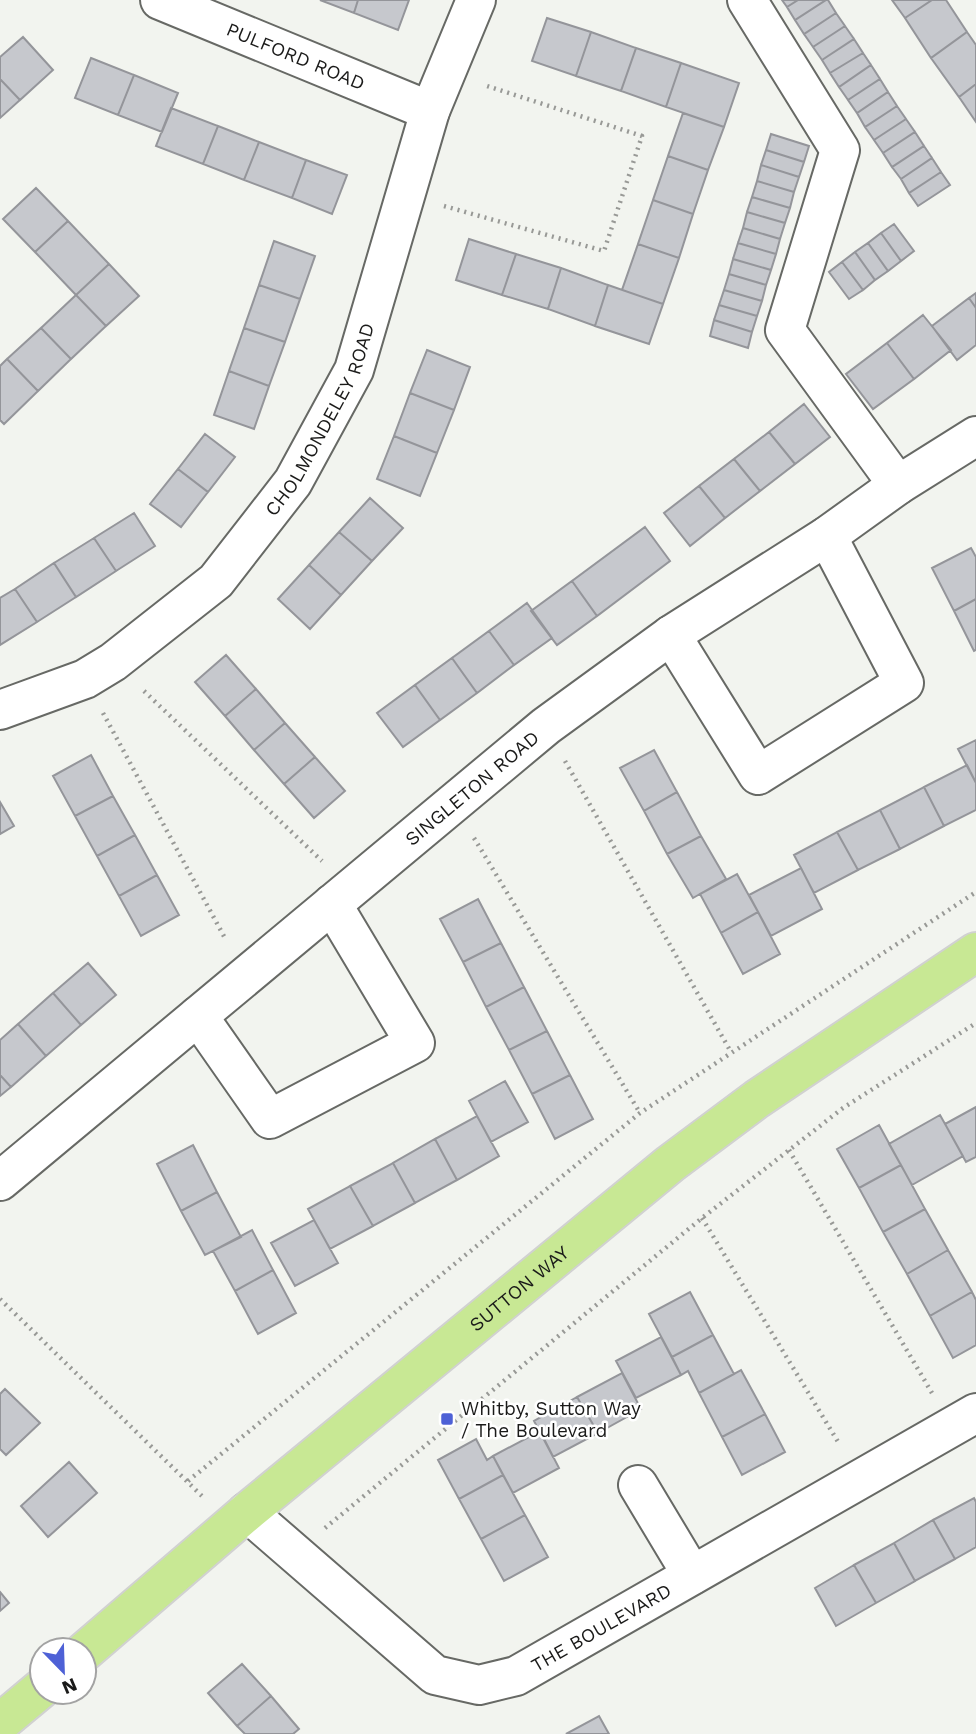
<svg xmlns="http://www.w3.org/2000/svg" width="976" height="1734" viewBox="0 0 976 1734" font-family="'Work Sans',sans-serif">
<rect width="100%" height="100%" fill="#f2f4ef"/>
<path fill="#c6c8cd" stroke="#94959a" stroke-width="2" d="M320,0H358L354,13Z
M358,0H409L398,30L354,13Z
M782,0H798L787,7Z
M798,0H826L795,20L787,7Z
M826,0H828L836,13L804,34L795,20Z
M892,0H932L905,18Z
M932,0H946L967,32L931,58L905,18Z
M836,13L845,26L813,47L804,34Z
M547,18L591,32L576,76L532,61Z
M845,26L854,39L822,60L813,47Z
M591,32L636,48L621,91L576,76Z
M967,32L976,45V84L959,97L931,58Z
M23,37L53,70L20,100L0,79V57Z
M854,39L863,53L830,73L822,60Z
M636,48L681,63L666,107L621,91Z
M863,53L871,65L839,87L830,73Z
M91,58L134,75L118,115L75,98Z
M681,63L739,83L724,127L666,107Z
M871,65L880,79L848,100L839,87Z
M134,75L178,93L162,132L118,115Z
M0,79L20,100L0,118Z
M880,79L888,92L857,113L848,100Z
M976,84V122L959,97Z
M888,92L897,106L865,127L857,113Z
M897,106L906,119L874,140L865,127Z
M171,108L218,126L203,164L156,146Z
M683,113L724,127L708,170L668,156Z
M906,119L915,132L883,153L874,140Z
M218,126L259,142L244,180L203,164Z
M915,132L924,146L892,167L883,153Z
M771,134L809,146L804,162L766,150Z
M259,142L306,160L292,198L244,180Z
M924,146L932,158L901,179L892,167Z
M766,150L804,162L799,177L761,165Z
M668,156L708,170L693,214L653,200Z
M932,158L941,172L909,193L901,179Z
M306,160L347,175L332,214L292,198Z
M761,165L799,177L794,192L757,181Z
M941,172L950,185L918,206L909,193Z
M757,181L794,192L790,208L752,197Z
M36,188L68,221L35,252L3,219Z
M752,197L790,208L785,223L747,212Z
M653,200L693,214L679,258L638,244Z
M747,212L785,223L780,239L743,228Z
M68,221L109,264L76,295L35,252Z
M894,224L914,251L901,261L881,233Z
M743,228L780,239L776,254L738,243Z
M881,233L901,261L888,271L868,243Z
M469,239L516,254L502,295L456,280Z
M274,241L315,256L300,299L259,285Z
M738,243L776,254L771,270L733,259Z
M868,243L888,271L875,280L855,252Z
M638,244L679,258L663,304L622,290Z
M855,252L875,280L863,290L842,262Z
M516,254L561,268L548,309L502,295Z
M733,259L771,270L766,285L729,274Z
M842,262L863,290L849,299L829,272Z
M109,264L139,296L106,326L76,295Z
M561,268L608,285L595,326L548,309Z
M729,274L766,285L762,301L724,290Z
M259,285L300,299L285,342L244,328Z
M608,285L663,304L649,344L595,326Z
M724,290L762,301L757,316L719,305Z
M976,293V308L969,298Z
M76,295L106,326L71,359L41,328Z
M969,298L976,308V345L957,360L932,326Z
M719,305L757,316L752,332L714,320Z
M923,315L951,350L914,379L887,343Z
M714,320L752,332L748,348L710,336Z
M41,328L71,359L38,391L7,359Z
M244,328L285,342L269,386L229,371Z
M887,343L914,379L873,409L846,374Z
M427,350L470,367L454,410L410,393Z
M7,359L38,391L4,424L0,420V366Z
M229,371L269,386L254,429L214,415Z
M410,393L454,410L437,453L394,436Z
M804,404L830,437L795,464L769,432Z
M769,432L795,464L760,491L734,459Z
M205,434L235,457L208,492L178,469Z
M394,436L437,453L420,496L377,479Z
M734,459L760,491L725,518L699,486Z
M178,469L208,492L181,527L150,504Z
M699,486L725,518L690,546L664,513Z
M370,498L403,528L372,561L339,532Z
M134,513L155,546L116,571L94,538Z
M645,527L670,561L597,616L572,581Z
M339,532L372,561L341,595L309,565Z
M94,538L116,571L76,597L54,563Z
M971,548L976,557V599L954,611L932,568Z
M54,563L76,597L37,622L15,589Z
M309,565L341,595L310,629L278,599Z
M572,581L597,616L557,645L531,611Z
M15,589L37,622L0,645V598Z
M976,599V650L974,651L954,611Z
M527,603L552,638L514,665L489,631Z
M489,631L514,665L477,693L452,658Z
M226,655L256,689L225,716L195,682Z
M452,658L477,693L440,720L415,685Z
M415,685L440,720L403,747L377,713Z
M256,689L285,723L254,750L225,716Z
M285,723L315,757L284,784L254,750Z
M976,740V783L958,749Z
M654,750L677,792L644,811L620,768Z
M91,755L113,796L75,816L53,776Z
M315,757L345,791L314,818L284,784Z
M967,765L976,783V810L944,826L924,787Z
M924,787L944,826L900,849L880,810Z
M677,792L701,836L667,854L644,811Z
M113,796L135,835L97,856L75,816Z
M0,802L14,826L0,834Z
M880,810L900,849L858,870L837,832Z
M837,832L858,870L814,893L794,855Z
M135,835L157,875L119,896L97,856Z
M701,836L726,879L693,898L667,854Z
M801,868L822,909L771,936L749,895Z
M737,874L758,912L721,933L700,894Z
M157,875L179,915L141,936L119,896Z
M478,899L501,943L463,962L440,919Z
M758,912L780,954L743,974L721,933Z
M501,943L524,987L486,1007L463,962Z
M88,963L116,995L81,1025L53,993Z
M524,987L547,1031L509,1050L486,1007Z
M53,993L81,1025L46,1056L18,1024Z
M18,1024L46,1056L11,1087L0,1075V1040Z
M547,1031L570,1075L532,1094L509,1050Z
M0,1075L11,1087L0,1096Z
M570,1075L593,1119L555,1139L532,1094Z
M505,1081L528,1122L491,1142L469,1101Z
M976,1107V1157L966,1162L945,1124Z
M940,1115L963,1156L912,1185L889,1144Z
M477,1116L499,1156L457,1180L435,1139Z
M879,1125L901,1165L859,1188L837,1149Z
M435,1139L457,1180L415,1203L393,1163Z
M193,1145L217,1192L181,1211L157,1164Z
M393,1163L415,1203L373,1226L350,1186Z
M901,1165L925,1209L883,1232L859,1188Z
M350,1186L373,1226L330,1249L308,1209Z
M217,1192L241,1237L205,1255L181,1211Z
M925,1209L948,1250L907,1274L883,1232Z
M314,1220L338,1263L295,1286L271,1243Z
M252,1230L273,1270L235,1291L213,1251Z
M948,1250L972,1292L930,1316L907,1274Z
M273,1270L296,1313L258,1334L235,1291Z
M690,1292L713,1335L672,1357L649,1314Z
M972,1292L976,1300V1345L953,1358L930,1316Z
M713,1335L734,1374L699,1393L688,1371L681,1375L672,1357Z
M661,1337L681,1375L636,1398L616,1361Z
M741,1370L765,1414L722,1437L699,1393Z
M622,1373L641,1409L598,1433L577,1397Z
M5,1389L40,1423L6,1455L0,1449V1394Z
M577,1397L598,1433L553,1457L534,1421Z
M765,1414L785,1452L742,1475L722,1437Z
M540,1431L559,1468L513,1493L493,1456Z
M476,1439L487,1460L493,1456L503,1475L459,1499L438,1460Z
M69,1462L97,1493L48,1537L21,1506Z
M503,1475L525,1515L481,1539L459,1499Z
M974,1498L976,1502V1547L955,1559L933,1520Z
M525,1515L548,1557L504,1581L481,1539Z
M933,1520L955,1559L915,1581L894,1543Z
M894,1543L915,1581L876,1603L854,1565Z
M854,1565L876,1603L836,1626L815,1588Z
M0,1592L9,1603L0,1611Z
M242,1664L271,1696L237,1726L208,1693Z
M271,1696L299,1729L293,1734H245L237,1726Z
M599,1716L609,1734H566Z"/>
<g fill="none" stroke-linecap="round" stroke-linejoin="round">
<defs>
<g id="minor">
<path id="s1" d="M160,0L430,111"/>
<path d="M747,0L840,150L785,330L898,485"/>
<path d="M671,635L758,775L904,683L827,536"/>
<path id="s2" d="M0,710L85,679L113,662L216,581L293,482L354,370L430,111L476,0"/>
<path d="M198,1016L270,1119L415,1043L332,904"/>
<path id="s3" d="M0,1181L546,726L671,635L827,536L898,485L976,436"/>
<path d="M638,1485L692,1575"/>
<path id="s4" d="M247,1512L435,1675L479,1685L516,1676L976,1413"/>
</g>
<g id="major">
<path id="s5" d="M84,1652L247,1512L670,1164L757,1099L976,952"/>
<path d="M0,1723L42,1688"/>
</g>
</defs>
<use href="#minor" stroke="#676965" stroke-width="42"/>
<use href="#major" stroke="#d1d1d1" stroke-width="42"/>
<path stroke="#989996" stroke-width="4.5" stroke-dasharray="2 5" stroke-linecap="butt" d="M444,206L604,251L642,136L484,85
M144,691L322,861
M103,713L226,940
M565,761L731,1052
M474,838L640,1113
M789,1150L932,1393
M702,1218L840,1445
M0,1299L204,1498
M188,1481L640,1113L976,892
M325,1528L702,1218L843,1108L976,1023"/>
<use href="#minor" stroke="#fff" stroke-width="38"/>
<use href="#major" stroke="#c8e894" stroke-width="38"/>
</g>
<rect fill="#4e61d6" stroke="#fff" stroke-width="2.5" x="440" y="1412" width="14" height="14" rx="3.5"/>
<g text-anchor="middle" dominant-baseline="central" stroke-width="5" stroke-linejoin="round" paint-order="stroke">
<g font-size="19" fill="#1a1a19" stroke="#fff">
<text stroke="none"><textPath href="#s1" startOffset="147">PULFORD ROAD</textPath></text>
<text stroke="none"><textPath href="#s2" startOffset="448">CHOLMONDELEY ROAD</textPath></text>
<text stroke="none"><textPath href="#s3" startOffset="614">SINGLETON ROAD</textPath></text>
<text stroke="none"><textPath href="#s5" startOffset="567">SUTTON WAY</textPath></text>
<text stroke="none"><textPath href="#s4" startOffset="430">THE BOULEVARD</textPath></text>
</g>
<g font-size="19" fill="#1a1a19" stroke="#fff" text-anchor="start">
<text x="461" y="1408">Whitby, Sutton Way<tspan x="461" dy="22">/ The Boulevard</tspan></text>
</g>
</g>
<g transform="translate(63 1671) rotate(157)"><circle r="33" fill="#ffffff" stroke="#a3a3a3" stroke-width="2"/>
<path d="M0-5L12 26L0 18L-12 26Z" fill="#4e61d6"/>
<text y="-10" font-size="19" font-weight="bold" text-anchor="middle" fill="#1a1a19">N</text>
</g>
</svg>
